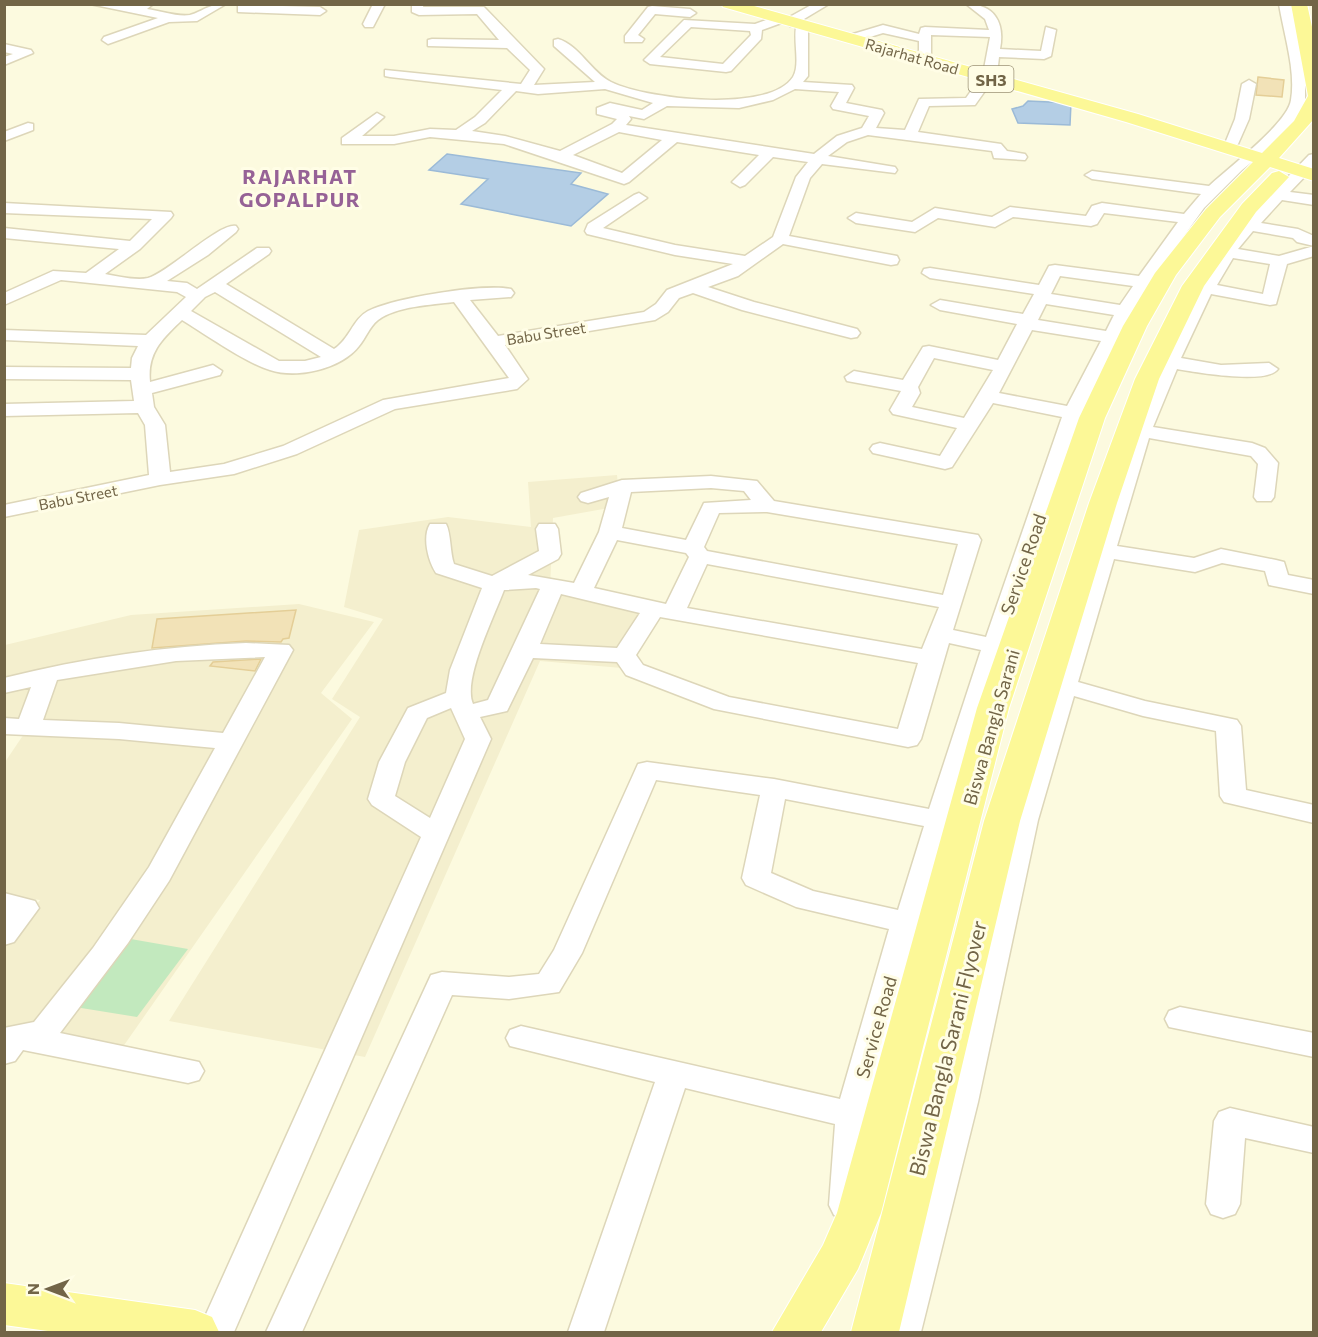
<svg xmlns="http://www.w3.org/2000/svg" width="1318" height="1337" viewBox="0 0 1318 1337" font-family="Commissioner,sans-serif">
<rect width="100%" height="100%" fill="#fcfadf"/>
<path fill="#f4efce" d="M617,475L620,506L553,518L550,589L655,608L622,668L540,661L365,1057L169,1021L360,717L332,699L383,619L344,607L359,530L448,517L531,527L528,482Z
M299,604L374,622L321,693L352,719L120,1051L16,1036L5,1051L4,948L40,900L5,895V762L28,728L5,722V645L131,615Z"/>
<path fill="#c2e9be" d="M125,938L188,949L137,1017L75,1007Z"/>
<path fill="#b4cee5" stroke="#9bbad7" stroke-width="1.5" d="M1028,101L1071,103L1070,125L1018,123L1012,109L1023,106Z
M447,154L581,173L571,184L608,194L571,226L461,204L488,179L429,170Z"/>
<path fill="#f2e2b7" stroke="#e4ce97" stroke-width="1.5" d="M1258,77L1284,80L1282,97L1256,95Z
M296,610L289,638L283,639L281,642L246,641L152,648L157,619Z
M261,659L255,671L210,666L213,662Z"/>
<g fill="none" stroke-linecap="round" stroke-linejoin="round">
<defs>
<path id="minor" d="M90,4H153L147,9C161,11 177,17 190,15C204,11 208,4 226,4L197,21L169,22L108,44L102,40L104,37L158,18Z
M373,4H385L373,27H365L363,24Z
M412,4H424L423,7H484L544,69L534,85L595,82L554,46V40L558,39C579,45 592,73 611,82C645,99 769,114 793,77C801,64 792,38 797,23L790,26L784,22L762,30L761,39L731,71L726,72L650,64L644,60L684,20L755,24L780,15L786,19L813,4H829L799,22L808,25V76L803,82L852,85L854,88L846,103L882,110L884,113L876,128L905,130L919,99L966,98L983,74L990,37L931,35V56L925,60L919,56V41L883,33L857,41L851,37L853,34L883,25L919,34L921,28L925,27L989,30L985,19L966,4C995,4 1005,23 1000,49L1041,51L1046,27L1056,30L1051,56L1044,59L999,57L997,74L975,105L929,106L918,132L1001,144L1007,151L1025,154L1027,157L1025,160L994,158L992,151L868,135L847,142L828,156L895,167L897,170L895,173L822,164L810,178L789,236L897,256L899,260L897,264L891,265L783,244L738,276L708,287L754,302L857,329L860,333L857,337L851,338L742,310L693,293L679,298L668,312L655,320L505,345L528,379L517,389L395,409L297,454L234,474L160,485L4,517V505L149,475L145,425L138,413L4,416V404L134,401L131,380L4,379V367L131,368L132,358L138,346L4,340V330L146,335L186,297L177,292L61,280L4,305V293L53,271L86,273L119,249L4,238V228L130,241L152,219L4,213V203L171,212L173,215L171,218L140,249L105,274C117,276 136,281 148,278C169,272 220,222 236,226L238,229L236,232L208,255L167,281L187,283L197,289L257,248H269L271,251L269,254L226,284L334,349C349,340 353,319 368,311C393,298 484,283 511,289L514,293L511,297L470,300L498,336L644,312L656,304L667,290L733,264L675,255L587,234L585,231L588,224L634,195L639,193L647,198L603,228L675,245L745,256L773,237L796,177L808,162L773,157L745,185L740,187L732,182L759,155L677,142L629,182L624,184L504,144L430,137L394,144H342V138L377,113L384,117L362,136H394L430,129L456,130L475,117L502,90L390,77L385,76V70L521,84L530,70L507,48L428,46V40L432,39L499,40L477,14L419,15L412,12ZM691,27L750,31L751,35L723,64L660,57ZM605,89L653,103L642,110L610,103L597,108V114L617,119L612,124L560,151L505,136L472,131L485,123L516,91L538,94ZM795,89L839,92L831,106L833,109L869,116L862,128L837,136L814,154L626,125L631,119L629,116L644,119L667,106L739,108L773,100ZM619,132L662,140L622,173L573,155ZM215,292L321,357L305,361H279L191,311L205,297ZM454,302L509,378L383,400L283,446L224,464L170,472L165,425L154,407L152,393L220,375L222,371L213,365L150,382C147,353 162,339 182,320C205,334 246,363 270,370C297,379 341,369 359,346C366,338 369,327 378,320C397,306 431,305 454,302Z
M1279,4H1291L1305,76V102L1296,119L1270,147L1242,170L1204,208L1168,258L1134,311L1083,413L992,688L925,913L919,923L868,1115L863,1205L858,1215L846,1219L834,1215L829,1205L835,1124L685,1088L604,1332H568L655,1082L510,1046L506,1038L510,1030L521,1026L840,1099L889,929L796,907L746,885L742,878L760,795L656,780L582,953L559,992L509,999L452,995L302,1332H266L431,975L442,972L509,977L539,974L554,950L638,764L647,762L774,779L929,809L981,650L949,643L921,739L917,745L908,747L714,709L626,675L617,662L533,658L507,711L480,717L491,739L234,1332H198L421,837L372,805L368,799L379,762L408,708L446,693L450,670L482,588L436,573C428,561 422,537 430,524H446C451,533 450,553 454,564L492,576L539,551L536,529L539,524H555L558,529L561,554L558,559L528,575L574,583L599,532L609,497L588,503L581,501L578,497L581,493L622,480L711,476L757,481L774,501L978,535L981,540L953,630L986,637L1062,417L993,403L952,467L945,469L873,453L870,449L873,445L880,443L940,456L957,428L893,414L890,410L901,391L847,381L845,377L854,371L903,380L923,347L929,346L998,360L1017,324L940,310L931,305L940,300L1023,314L1034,294L930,278L922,273L924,269L930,268L1039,285L1049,266L1055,265L1139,276L1178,222L1104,213L1097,224L1091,226L1013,217L995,227L938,218L915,232L856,223L848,218L856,213L912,222L935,208L992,217L1010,207L1086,216L1092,206L1102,203L1184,214L1201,194L1092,179L1085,175L1092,171L1209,186C1228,168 1288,123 1291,100C1296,70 1284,35 1279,4ZM1060,276L1133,286L1120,305L1051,294ZM1046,304L1114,315L1106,331L1038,320ZM1032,330L1101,341L1067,406L999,393ZM934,358L993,370L964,418L912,407L920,393L918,387ZM711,488L744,491L751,500L704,503L686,540L622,528L631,492ZM767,512L958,544L943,595L707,551L704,547L719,513ZM617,540L686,553L689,557L666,604L594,588ZM707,564L939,607L922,649L687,608ZM536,588L540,589L488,700L473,704C462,680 495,615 504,590ZM561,594L640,613L617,648L540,644ZM660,617L918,663L898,729L729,697L643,665L636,655ZM451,708L465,739L430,818L395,796L405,762L427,718ZM785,799L924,826L898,910L813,891L771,873Z
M242,5L320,7L326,11L320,15L238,12V6Z
M652,6L690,9L696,13L690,17L655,14L638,35L644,39L642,42H625V36L648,7Z
M4,44L31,50L33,53L4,65V57L13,54L4,52Z
M1249,80L1256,84L1249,119L1238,144H1228L1226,141L1235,119L1242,84Z
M28,123L33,124V130L4,141V132Z
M1314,154V167L1290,192L1314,195V205L1282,200L1261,223L1298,229L1314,236V246L1297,242L1293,238L1253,231L1238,249L1279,256L1314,246V256L1287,264L1276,304L1270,305L1211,294L1181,358L1221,365L1269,363L1278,369C1267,385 1195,372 1177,369L1153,427L1252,443L1265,448L1278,463L1274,497L1271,501H1257L1254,497L1258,464L1251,456L1149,438L1117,546L1194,558L1221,549L1276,560L1284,562L1288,575L1314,580V594L1269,585L1265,571L1222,563L1195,572L1114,559L1078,682L1145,701L1237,720L1241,726L1246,790L1314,805V823L1224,802L1220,796L1216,731L1143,716L1074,696L1038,820L978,1102L921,1332H885L946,1102L1012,820L1131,431L1183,312L1196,292L1187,290L1185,286L1193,281L1201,282L1229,238L1309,155ZM1233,258L1270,264L1263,294L1217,285Z
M246,643L289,645L293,650L169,881L128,943L60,1033L199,1062L204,1071L199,1080L188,1083L23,1050L15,1061L4,1064V1028L34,1022L93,948L149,867L215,748L119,739L4,734V718L19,719L31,687L4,693V678C84,658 164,646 246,643ZM265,657L223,733L119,723L43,720L57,680L176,661Z
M4,893L35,901L39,908L14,942L4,945Z
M1180,1007L1314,1033V1057L1169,1027L1165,1019L1169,1011Z
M1230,1108L1314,1127V1153L1245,1138L1240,1204L1235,1214L1223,1218L1211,1214L1206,1204L1214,1121L1219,1112Z"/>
<path id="major" d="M721,4H747L1138,114L1262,153L1294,121L1308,96L1291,4H1307L1314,36V119L1279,158L1314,169V181L1270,167L1220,217L1176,275L1147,326L1105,418L1009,708L881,1213L858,1269L821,1332H772L823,1245L837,1213L977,708L1079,418L1123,326L1155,273L1206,209L1253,162L1126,122L723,7Z
M1279,171L1289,177L1256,212L1204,286L1159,379L1117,503L1020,821L899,1332H851L984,821L1089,503L1135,379L1182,286L1242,204L1272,173Z
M4,1283L195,1310L212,1317L219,1332H55L4,1325Z"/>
</defs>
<use href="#minor" stroke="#ddd6b9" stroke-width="3"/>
<use href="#major" stroke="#fff" stroke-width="2"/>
<use href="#minor" fill="#fff" fill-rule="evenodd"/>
<use href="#major" fill="#fcf897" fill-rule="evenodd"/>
</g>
<g text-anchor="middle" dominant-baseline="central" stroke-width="6" stroke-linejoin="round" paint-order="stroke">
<g font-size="15" fill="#726547" stroke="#fffde6">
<text transform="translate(912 56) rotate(16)">Rajarhat Road</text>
<text transform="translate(546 333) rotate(-9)">Babu Street</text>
<text transform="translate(78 497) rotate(-11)">Babu Street</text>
</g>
<rect fill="#fffde6" stroke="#9c9377" stroke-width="1.5" x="968.5" y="66" width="45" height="26" rx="4.5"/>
<g font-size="16" font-weight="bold" fill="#726547">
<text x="991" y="79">SH3</text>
</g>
<g font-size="18" fill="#726547" stroke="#fffde6">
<text transform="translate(1023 564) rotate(-71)">Service Road</text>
<text transform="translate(991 727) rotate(-74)">Biswa Bangla Sarani</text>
<text transform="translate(876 1027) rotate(-74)">Service Road</text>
</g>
<g font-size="20" font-weight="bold" letter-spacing="1.5" fill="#966296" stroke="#fffde6">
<text x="300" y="176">RAJARHAT<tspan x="300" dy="23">GOPALPUR</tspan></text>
</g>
<g font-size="21" fill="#726547" stroke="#fffde6">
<text transform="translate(947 1048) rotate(-76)">Biswa Bangla Sarani Flyover</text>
</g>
</g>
<rect width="1318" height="1337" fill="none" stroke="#726547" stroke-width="12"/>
<g transform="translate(48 1289) rotate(270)" stroke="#fffde6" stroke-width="4.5" paint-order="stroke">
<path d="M0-4.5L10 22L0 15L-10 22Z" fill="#726547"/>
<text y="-9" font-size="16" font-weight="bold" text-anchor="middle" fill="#726547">N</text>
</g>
</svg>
